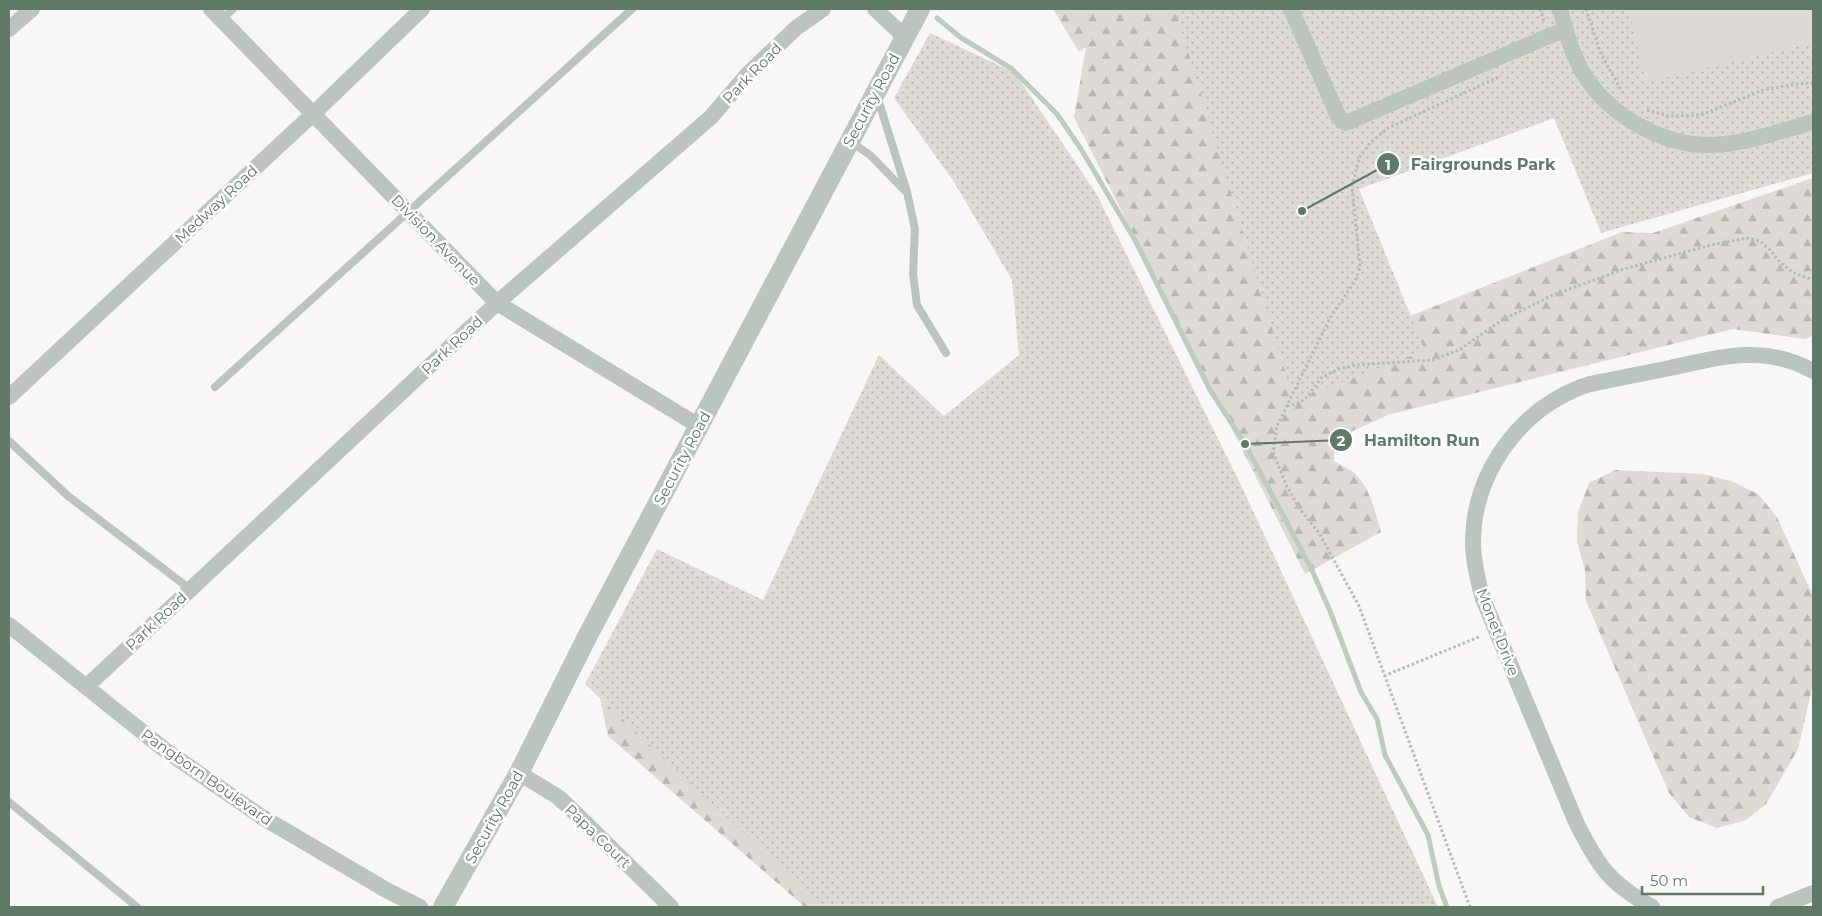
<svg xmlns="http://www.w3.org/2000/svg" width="1822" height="916" viewBox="0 0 1822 916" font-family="Montserrat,sans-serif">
<defs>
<pattern id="forest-firs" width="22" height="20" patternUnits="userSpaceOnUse" patternTransform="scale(1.25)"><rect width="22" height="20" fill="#dedad5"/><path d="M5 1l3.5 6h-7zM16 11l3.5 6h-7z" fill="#b7b6b1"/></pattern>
<pattern id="park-dots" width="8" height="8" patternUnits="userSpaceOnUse" patternTransform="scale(1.25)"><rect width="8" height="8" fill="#dedad5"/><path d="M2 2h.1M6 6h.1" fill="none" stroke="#b7b6b1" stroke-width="1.8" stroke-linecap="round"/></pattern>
</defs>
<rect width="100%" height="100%" fill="#f9f6f7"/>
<path fill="url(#forest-firs)" d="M1053,9H1259L1410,316L1622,232L1653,233L1813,178V335L1805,339L1733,329L1388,415L1335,439L1334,461C1340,465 1347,468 1352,471C1370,485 1375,512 1381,532L1305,574L1074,117L1086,47L1079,52Z
M1615,470L1703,474L1731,481L1758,494L1777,517L1813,596V684L1798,749L1766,804L1746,820L1717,828L1689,817L1669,793L1586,601L1585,571L1577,541L1578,512L1589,483Z
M600,698L932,907H805L608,736Z"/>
<path fill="url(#park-dots)" d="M1175,9H1813V173L1601,233L1554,118L1359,189L1425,351L1294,400Z
M930,33L1015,73L1096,193L1239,481L1438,907H823L585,684L657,549L763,600L879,355L944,416L1019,355L1012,280L954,182L894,98Z"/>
<path fill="#dedad5" d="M1629,9H1813V43L1646,82Z"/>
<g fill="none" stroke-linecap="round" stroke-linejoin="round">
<path stroke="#bcccbe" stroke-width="5" d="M937,18L960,37L1012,69L1057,114L1081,149L1136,242L1210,390L1245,444L1311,568L1330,611L1361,692L1377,719L1385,755L1428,835L1439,886L1447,907"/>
<path stroke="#b4bcb7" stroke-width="3" stroke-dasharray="2.5 2.5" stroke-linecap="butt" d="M1540,9L1544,22
M1586,9L1601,54L1624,95
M1647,110L1668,116L1701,115L1763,90L1797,84L1813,83
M1287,406L1299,403L1307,397L1322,377L1339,369L1356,365L1433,360L1459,350L1502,320L1553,295L1624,269L1711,245L1747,238L1760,241L1769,249L1779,261L1792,272L1813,280
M1384,676L1481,636
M1470,907L1359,606L1319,533L1300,509L1287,487L1273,452L1277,426L1330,318L1355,281L1360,267L1352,186L1359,158L1371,142L1388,128L1501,76"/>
<path stroke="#bbc5be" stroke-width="8" d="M221,20L233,9
M877,96L907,192L915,229L913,274L917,305L946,353
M851,142L870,155L905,191
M215,387L632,9
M9,441L68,496L190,589
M9,802L137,907"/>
<path stroke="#bbc5be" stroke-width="16" d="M211,9L497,303L699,426
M875,9L905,37
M1291,9L1339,118L1346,123L1549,36L1566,30
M1560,9C1566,31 1572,56 1585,76C1611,117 1665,147 1714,145C1748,143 1781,131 1813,122
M9,29L32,9
M9,397L313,114L422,9
M9,625L165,750L262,817L388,891L420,907
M86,687L497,303L711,117L747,75L796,28L823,9
M519,773L558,797L570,808L671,907
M1652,907C1609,883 1598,866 1576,822L1483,599C1478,581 1473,562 1473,543C1473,475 1517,412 1581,387C1590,383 1601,382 1610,380C1630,376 1650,372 1670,368C1720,357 1765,344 1813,371
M1778,907L1813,893"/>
<path stroke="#bbc5be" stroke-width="20" d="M443,907L519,773L587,637L920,9"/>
</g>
<g text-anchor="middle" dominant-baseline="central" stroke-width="5" stroke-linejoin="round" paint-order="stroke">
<g font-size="15" fill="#5f7b67" stroke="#fff">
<text transform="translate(752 73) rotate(-46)">Park Road</text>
<text transform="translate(871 100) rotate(-62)">Security Road</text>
<text transform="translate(216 204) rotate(-43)">Medway Road</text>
<text transform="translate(436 240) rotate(46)">Division Avenue</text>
<text transform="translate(452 345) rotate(-43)">Park Road</text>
<text transform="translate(682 458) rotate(-62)">Security Road</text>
<text transform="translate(156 621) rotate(-43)">Park Road</text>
<text transform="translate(1498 632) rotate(69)">Monet Drive</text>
<text transform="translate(207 777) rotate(35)">Pangborn Boulevard</text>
<text transform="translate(494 817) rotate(-61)">Security Road</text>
<text transform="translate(598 836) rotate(44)">Papa Court</text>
</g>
</g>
<path fill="none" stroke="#5f7b67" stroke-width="2" d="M1302 211L1388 164M1245 444L1341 440"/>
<g fill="#5f7b67" stroke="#fff" stroke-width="2">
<circle cx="1302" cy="211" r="5"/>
<circle cx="1245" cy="444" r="5"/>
<circle cx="1388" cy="164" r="12"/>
<circle cx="1341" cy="440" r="12"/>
</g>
<g font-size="15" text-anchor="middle" font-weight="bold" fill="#fff">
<text x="1388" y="170">1</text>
<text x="1341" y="446">2</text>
</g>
<g font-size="16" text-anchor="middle" font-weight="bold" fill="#5f7b67" stroke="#fff" stroke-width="5" stroke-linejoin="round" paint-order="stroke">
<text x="1483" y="170">Fairgrounds Park</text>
<text x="1422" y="446">Hamilton Run</text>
</g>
<rect width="1822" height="916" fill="none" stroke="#5f7b67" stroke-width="20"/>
<path d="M1642 886v8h121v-8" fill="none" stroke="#5f7b67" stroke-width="2.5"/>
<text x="1650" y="886" font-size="15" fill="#5f7b67" stroke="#ffffff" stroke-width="4" paint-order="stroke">50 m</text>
</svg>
